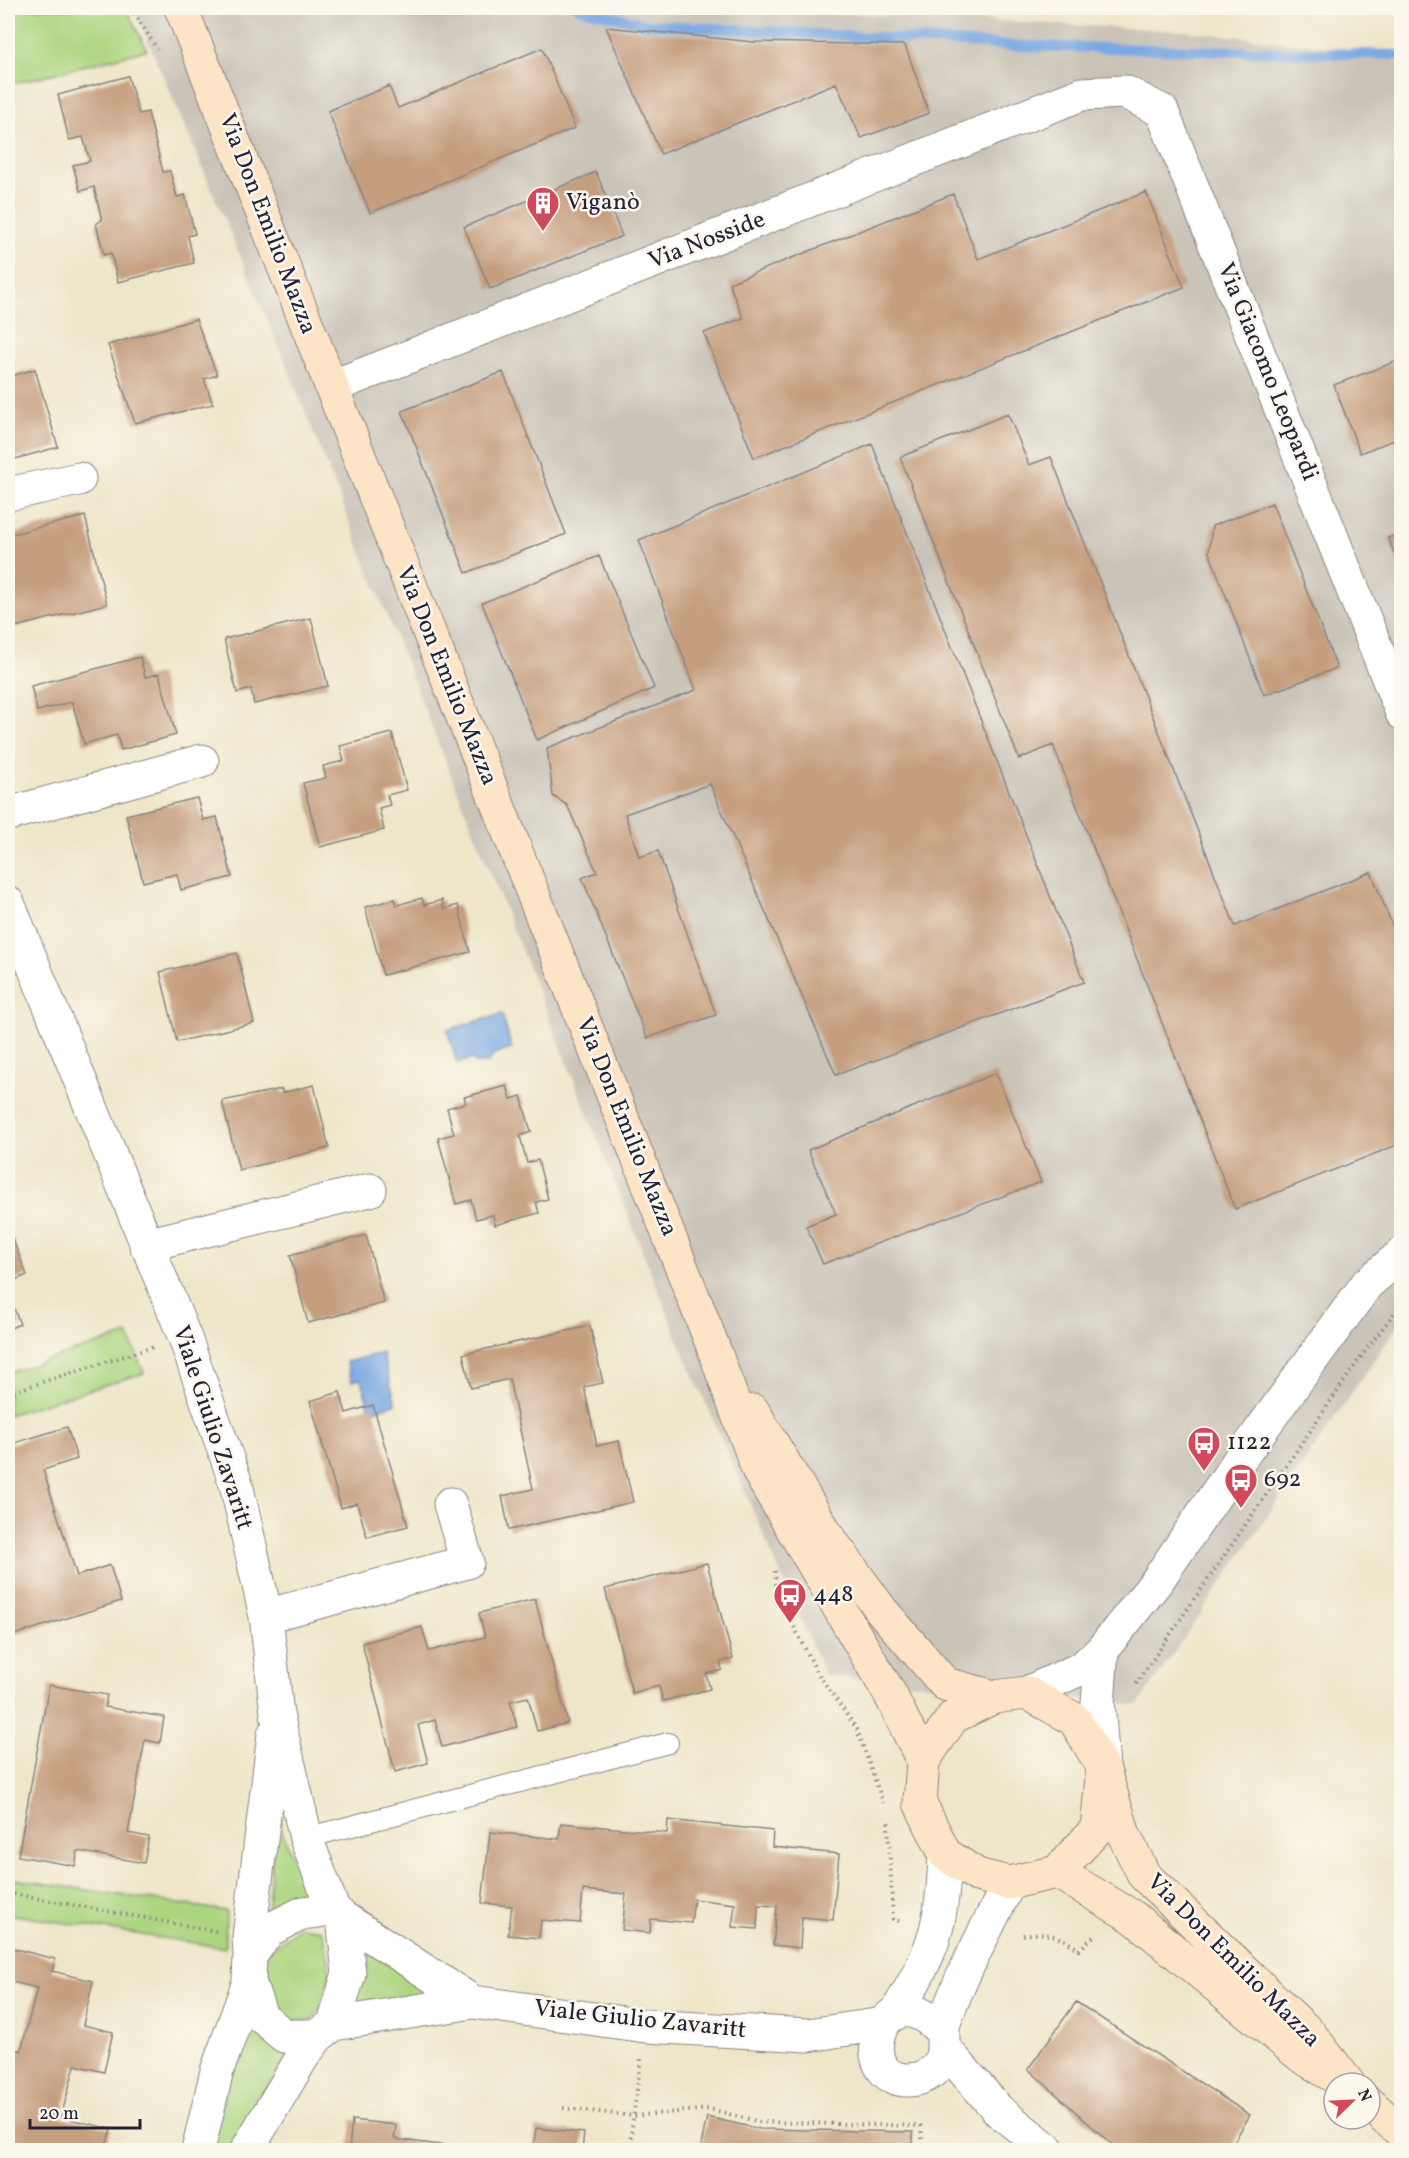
<svg xmlns="http://www.w3.org/2000/svg" width="1409" height="2158" viewBox="0 0 1409 2158" font-family="Vollkorn,serif">
<rect width="100%" height="100%" fill="#fbf7ec"/>
<filter id="ink" filterUnits="userSpaceOnUse"><feTurbulence type="fractalNoise" baseFrequency=".0167" numOctaves="2"/><feDisplacementMap in="SourceGraphic" scale="12" xChannelSelector="R" yChannelSelector="G"/><feConvolveMatrix kernelMatrix="1 2 1 2 8 2 1 2 1" color-interpolation-filters="sRGB"/></filter>
<filter id="wash" filterUnits="userSpaceOnUse"><feTurbulence type="fractalNoise" baseFrequency=".008" numOctaves="4" result="noise"/><feDisplacementMap in="SourceGraphic" scale="24" xChannelSelector="R" yChannelSelector="G"/><feGaussianBlur stdDeviation="1.35" result="paint"/><feColorMatrix in="noise" values="0 0 0 0 0 0 0 0 0 0 0 0 0 0 0 0 0 1.4 0 .05"/><feComposite in="paint" operator="in"/></filter>
<g filter="url(#wash)">
<rect width="100%" height="100%" fill="#efe6c9"/>
<path fill="#c9c3b8" d="M134,8H748L1186,31L1401,55V1321L1138,1705L825,1675L677,1337L282,354Z"/>
<path fill="#acd580" stroke="#677c5e" stroke-width="1.5" d="M8,8H126L147,50L8,85Z
M128,1334L144,1373L8,1415V1373Z
M276,1815L295,1865L313,1900L267,1915Z
M8,1878L226,1911L225,1948L8,1914Z
M300,1927L322,1930C333,1963 332,1992 312,2021L288,2020L274,2009L260,1964L270,1950Z
M360,1945L430,1992V2000L352,2016Z
M246,2022L295,2048L255,2104L231,2150H209Z"/>
<path fill="#79a8e3" stroke="#4e658f" stroke-width="1.5" d="M502,1014L512,1049L494,1054L488,1063H476L472,1059L457,1063L447,1030Z
M382,1353L396,1404L370,1411L361,1379L352,1381L346,1362Z"/>
<g fill="none" stroke-linecap="round" stroke-linejoin="round">
<path stroke="#79a8e3" stroke-width="10" d="M578,8L645,24L1020,46L1402,55"/>
</g>
<g id="blocks">
<path fill="#c59e7e" d="M606,27L754,42L905,45L929,113L861,138L836,83L661,154Z
M542,48L575,128L370,213L328,111L389,86L398,108Z
M128,76L139,114L148,112L163,172L170,171L177,197L185,195L195,234L188,236L194,263L118,282L111,253L104,255L96,224L102,220L94,187L80,191L73,165L90,161L83,137L69,140L58,95Z
M596,172L622,236L490,289L464,227Z
M1146,192L1184,287L754,458L704,333L743,318L729,283L953,194L978,259Z
M196,319L217,375L204,379L213,404L135,423L108,345Z
M1402,359V437L1360,453L1334,385Z
M35,369L58,447L8,461V377Z
M503,372L566,534L466,573L402,411Z
M1008,414L1029,465L1051,457L1235,926L1371,872L1402,950V1143L1235,1209L1053,745L1019,759L900,457Z
M872,444L1084,982L836,1075L710,784L625,814L639,857L658,851L716,1015L647,1038L582,878L597,872L567,805L553,796L547,748L696,690L639,540Z
M1272,503L1337,668L1264,695L1209,552L1212,526Z
M85,516L107,604L11,628L8,612V535Z
M1402,533V570H1401L1388,538Z
M599,556L654,688L537,740L482,603Z
M311,618L328,686L254,704L251,689L237,693L224,639Z
M140,657L145,677L159,674L176,735L121,750L117,735L84,744L72,702L37,711L31,686Z
M392,733L407,790L387,795L390,805L379,808L384,830L320,847L303,783L326,778L323,766L344,761L340,746Z
M197,798L203,820L217,817L232,877L181,890L177,874L143,882L126,815Z
M422,898L424,905L442,900L444,909L458,905L470,952L383,975L365,907L395,899L397,905Z
M237,953L254,1023L177,1042L160,972Z
M996,1073L1041,1182L823,1264L806,1226L836,1214L808,1150Z
M314,1085L329,1148L239,1170L222,1101L282,1089V1093Z
M507,1086L511,1099L521,1096L531,1132L520,1136L527,1163L538,1160L548,1199L536,1202L539,1213L495,1225L493,1215L476,1219L471,1200L456,1204L438,1138L454,1134L447,1108L466,1103L464,1097Z
M8,1228L27,1275L8,1283Z
M366,1235L384,1303L308,1323L290,1255Z
M8,1293L20,1324L8,1329Z
M590,1326L603,1383L584,1387L597,1446L619,1441L633,1502L509,1530L502,1496L533,1489L509,1379L471,1388L463,1354Z
M340,1392L346,1413L373,1405L408,1526L367,1537L357,1503L341,1508L310,1401Z
M67,1427L77,1459L43,1470L77,1576L110,1565L121,1601L8,1637V1445Z
M707,1563L733,1659L720,1662L722,1670L706,1674L710,1689L663,1701L659,1686L632,1693L605,1589Z
M535,1599L568,1723L537,1731L528,1697L510,1701L517,1727L442,1747L435,1720L418,1725L428,1763L395,1772L362,1643L422,1627L429,1651L485,1637L479,1613Z
M49,1685L107,1695L105,1707L164,1717L160,1743L145,1740L128,1833L149,1837L144,1863L78,1851L75,1866L18,1856Z
M668,1820L773,1831L772,1847L839,1854L833,1920L802,1917L800,1948L773,1945L777,1906L758,1905L757,1929L732,1927L735,1904L694,1899L691,1923L651,1919L650,1933L622,1930L626,1894L583,1890L580,1923L541,1920L539,1938L508,1935L512,1906L482,1903L490,1832L559,1839L561,1823L667,1833Z
M8,1947L55,1959L52,1971L93,1981L83,2025L113,2032L104,2072L75,2065L61,2117L111,2129L105,2150H8V2047L21,2051L37,1988L8,1981Z
M1076,2002L1250,2115L1229,2150H1118L1028,2069Z
M707,2117L760,2129L913,2132V2150H700Z
M352,2120L396,2125L394,2139L480,2150H349Z
M536,2128L584,2133L582,2150H533Z"/>
</g>
</g>
<g filter="url(#ink)">
<use href="#blocks" fill-opacity="0" stroke="#888482" stroke-width="1.5"/>
<g fill="none" stroke-linecap="round" stroke-linejoin="round">
<defs>
<path id="lane" d="M306,1838L668,1743"/>
<path id="street" d="M331,387L1082,94L1125,92L1162,111L1402,713
M8,494L79,479
M8,814L202,761
M8,903L185,1338L236,1484L266,1616L277,1714L306,1838L333,1909
M146,1245L370,1190
M266,1616L467,1562L450,1504
M1102,1650L1098,1703L1103,1767
M1027,1693L1082,1668L1102,1650L1157,1581L1242,1456L1367,1284L1402,1254
M250,1956L249,1937L274,1734
M895,2014C933,1954 943,1926 945,1854
M334,2024L473,2002L645,2026L808,2035L883,2024
M941,2031C879,1962 845,2092 917,2079C927,2077 937,2069 941,2060C946,2046 940,2033 945,2020C962,1973 987,1928 1009,1883
M318,2036H284L261,2016L249,1982L250,1956L269,1930L303,1913L333,1909L343,1918L473,2002
M944,2048L999,2111L1048,2150
M198,2150L217,2071L249,1982
M247,2150L303,2056L318,2036L334,2024L349,1973L343,1918"/>
<path id="secondary" d="M181,8L712,1344L759,1472L890,1694L923,1761
M753,1411L827,1535L882,1611L945,1684L994,1697
M1103,1767L1097,1829L1057,1872L1009,1883L977,1875L945,1854L920,1803L923,1761L953,1717L994,1697L1027,1693L1074,1719L1103,1767L1124,1835L1144,1875L1309,2033L1348,2083
M1057,1872L1133,1917L1301,2056L1330,2074
M1370,2104L1402,2133"/>
</defs>
<use href="#lane" stroke="#888482" stroke-width="22"/>
<use href="#street" stroke="#888482" stroke-width="35"/>
<use href="#secondary" stroke="#888482" stroke-width="35"/>
<path stroke="#888482" stroke-width="4" stroke-dasharray="1.5 4.5" stroke-linecap="butt" d="M131,8L157,49
M8,1393L153,1347
M775,1571L777,1593L818,1674L857,1729L883,1803
M1136,1684L1363,1354L1401,1304
M888,1822L893,1919L902,1922
M8,1893L216,1931
M1023,1935C1046,1931 1061,1936 1079,1950L1094,1936
M563,2108L634,2116L709,2109L760,2122L921,2126L923,2150
M629,2150L641,2059"/>
<use href="#lane" stroke="#fff" stroke-width="20"/>
<use href="#street" stroke="#fff" stroke-width="33"/>
<use href="#secondary" stroke="#fee4c6" stroke-width="33"/>
</g>
</g>
<defs>
<symbol id="building-pin" viewBox="-11 -11 22 30"><path d="M0 17L-7.5 6A9.5 9.5 0 1 1 7.5 6Z" fill="#d1495b" stroke="#fbf7ec"/><path d="M-4-6H4V6H1V3H-1V6H-4ZM-2.5-4.3h1.7v1.8h-1.7ZM.8-4.3h1.7v1.8H.8ZM-2.5-1h1.7V.8h-1.7ZM.8-1h1.7V.8H.8Z" fill="#fff"/></symbol>
<symbol id="bus-pin" viewBox="-11 -11 22 30"><path d="M0 17L-7.5 6A9.5 9.5 0 1 1 7.5 6Z" fill="#d1495b" stroke="#fbf7ec"/><path d="M-5-6H5V4H4V6H2V4H-2V6H-4V4H-5ZM-3.5-4V0h7V-4ZM-3.5 1.2v1.5H-2V1.2ZM2 1.2v1.5H3.5V1.2Z" fill="#fff"/></symbol>
</defs>
<g fill-rule="evenodd">
<use href="#building-pin" x="524" y="184" width="38" height="52"/>
<use href="#bus-pin" x="1185" y="1424" width="38" height="52"/>
<use href="#bus-pin" x="1222" y="1461" width="38" height="52"/>
<use href="#bus-pin" x="771" y="1576" width="38" height="52"/>
</g>
<g text-anchor="middle" dominant-baseline="central" stroke-width="5" stroke-linejoin="round" paint-order="stroke">
<g font-size="24" fill="#22223b" stroke="#fbf7ec" text-anchor="start">
<text x="566" y="203">Viganò</text>
<text x="1227" y="1443">1122</text>
<text x="1264" y="1480">692</text>
<text x="813" y="1595">448</text>
</g>
<g font-size="24" fill="#22223b" stroke="#fbf7ec">
<text transform="translate(267 224) rotate(69)">Via Don Emilio Mazza</text>
<text transform="translate(707 241) rotate(-21)">Via Nosside</text>
<text transform="translate(1267 372) rotate(68)">Via Giacomo Leopardi</text>
<text transform="translate(446 676) rotate(68)">Via Don Emilio Mazza</text>
<text transform="translate(626 1127) rotate(68)">Via Don Emilio Mazza</text>
<text transform="translate(212 1428) rotate(72)">Viale Giulio Zavaritt</text>
<text transform="translate(1233 1961) rotate(45)">Via Don Emilio Mazza</text>
<text transform="translate(640 2020) rotate(6)">Viale Giulio Zavaritt</text>
</g>
</g>
<rect width="1409" height="2158" fill="none" stroke="#fbf7ec" stroke-width="30"/>
<g transform="translate(1352 2101) rotate(66)"><circle r="28" fill="#fbf7ec" stroke="#a4a2a5" stroke-width="1.5"/>
<path d="M0-4.5L10 22L0 15L-10 22Z" fill="#d1495b"/>
<text y="-9" font-size="16" font-weight="bold" text-anchor="middle" fill="#22223b">N</text>
</g>
<path d="M30 2119v9h110v-9" fill="none" stroke="#22223b" stroke-width="3"/>
<text x="39" y="2119" font-size="18" fill="#22223b" stroke="#fbf7ec" stroke-width="4.5" paint-order="stroke">20 m</text>
</svg>
